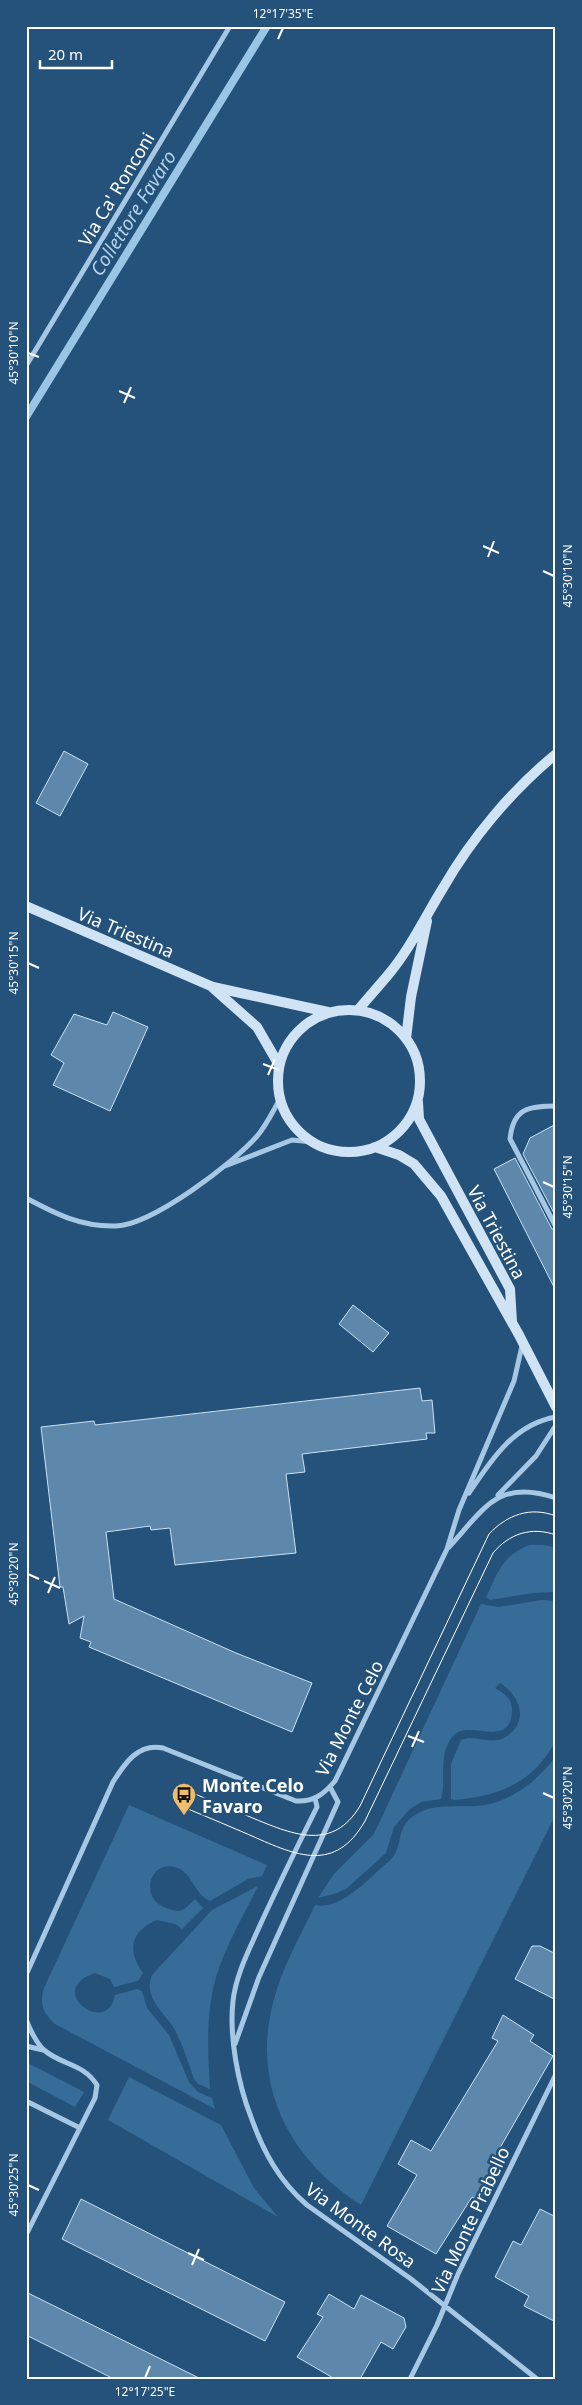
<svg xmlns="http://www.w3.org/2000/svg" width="582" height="2405" viewBox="0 0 582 2405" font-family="'Noto Sans',sans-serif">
<rect width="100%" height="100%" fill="#24527a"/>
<path fill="#376c98" d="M530,1545H544L556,1548V1592L533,1593L490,1600L486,1597C498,1573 502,1555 530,1545Z
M542,1600L556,1601V1740C534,1783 499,1796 454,1800L451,1799V1764L461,1740C474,1734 490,1745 504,1738C530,1723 521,1696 500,1683L495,1688C505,1694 513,1699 512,1712C509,1750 469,1718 453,1736C437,1756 447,1779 441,1799L421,1802L409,1810L394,1827L386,1853L346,1889L337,1893L318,1898L334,1874L374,1834L481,1604L498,1607Z
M556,1756V1814L361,2205C291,2161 251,2087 273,2003C281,1969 300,1937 315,1905C338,1910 364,1884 379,1870C384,1865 392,1860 395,1854C402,1841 398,1827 412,1817C433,1801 461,1809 485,1805C515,1799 538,1780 556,1756Z
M129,1805L267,1865L262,1876L248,1879L210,1901C193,1894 193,1871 174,1867C151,1861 139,1896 164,1907C169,1909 174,1911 179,1911C185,1910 191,1903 195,1899L203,1908L182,1929L175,1924L157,1920C130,1931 127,1951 143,1973L138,1981L114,1987L110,1979L95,1973C43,1990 108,2038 115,1995L137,1989L142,1991L147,2008L169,2035L189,2082L198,2092L212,2098L215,2109L55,2024C43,2013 39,2004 44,1988Z
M258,1886C242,1919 221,1953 213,1989C206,2022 208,2055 210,2089L198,2084L194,2079C189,2064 184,2049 177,2034C168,2014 142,2000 152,1975L212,1910Z
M26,2062L84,2092L75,2107L26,2081Z
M129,2077L221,2125L254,2188L278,2217L108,2120Z"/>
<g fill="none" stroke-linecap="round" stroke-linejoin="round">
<path stroke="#9bc5e5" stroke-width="8" d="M26,417L267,26"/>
</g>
<path fill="#5d88ac" stroke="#c9e1f4" d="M64,751L88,764L60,816L36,803Z
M113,1012L148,1027L110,1111L53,1085L64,1063L51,1055L74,1014L107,1025Z
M556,1124V1217L523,1154L530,1138Z
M515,1158L552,1229L556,1231V1291L494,1169Z
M353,1305L389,1333L373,1352L339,1324Z
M420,1388L422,1401L432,1400L435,1433H426L427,1439L302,1454L305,1472L286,1474L296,1553L175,1565L170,1528L151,1530L150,1526L106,1532L114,1599L236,1653L312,1683L292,1732L89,1647L91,1642L80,1638L84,1616L69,1624L63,1587H60L41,1427L94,1421L95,1425Z
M532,1946H540L556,1954V2000L515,1979Z
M503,2015L534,2035L530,2041L553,2056L493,2160L500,2164L479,2201L472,2197L436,2254L387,2226L417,2175L398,2164L411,2140L431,2151L498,2041L492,2038Z
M81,2199L285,2302L265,2341L62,2239Z
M540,2209L556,2217V2322L524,2306L529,2296L495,2277L513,2241L521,2245Z
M26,2292L201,2379H114L26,2335Z
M329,2294L354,2309L361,2295L404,2318L406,2327L393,2349L381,2342L360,2379H335L297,2357L323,2317L317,2314Z"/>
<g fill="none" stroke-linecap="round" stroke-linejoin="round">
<path stroke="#a7c8e4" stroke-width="5" d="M26,366L230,26
M556,1106C529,1106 513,1108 510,1139L556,1227
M225,1166L292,1140L313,1142
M26,1198C56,1214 81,1227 116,1226C152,1225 234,1163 258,1135C267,1124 273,1111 280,1099
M469,1493C491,1460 514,1424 556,1417
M498,1495L536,1456L556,1425
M449,1547C484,1509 498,1478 556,1498
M315,1798L317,1807C298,1845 279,1884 261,1923C250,1948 236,1974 233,2001C229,2036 238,2084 251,2117C263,2151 279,2181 307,2205L411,2279L537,2379
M26,1975L113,1782C125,1763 138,1743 163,1748L296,1801C314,1802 324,1794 335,1781L447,1549L459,1510L514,1381L522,1346
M26,2019C29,2028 37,2044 44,2050C61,2065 83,2063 97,2085L95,2098L26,2235
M235,2044L259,1977L338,1802L330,1787
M26,2046L43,2050
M26,2101L80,2128
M410,2379L437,2325L458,2274L556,2074"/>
<path stroke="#d0e3f4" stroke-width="10" d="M26,906L213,987L328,1012
M213,988L257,1027L279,1065
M358,1010C368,998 378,987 388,975C410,949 425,917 443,888C471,839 512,790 556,754
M278 1081a71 71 0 1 1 142 0a71 71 0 1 1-142 0Z
M406,1039L411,997L427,921
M418,1102L419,1119L510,1289L512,1322
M375,1147L399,1155L414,1164L441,1196L519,1335L556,1407"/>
<path stroke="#fff" stroke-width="1" d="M195,1794C215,1802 235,1811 255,1819C294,1835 333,1851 360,1806L489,1534C507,1515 530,1506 556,1516
M188,1809C210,1818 231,1827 252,1836C297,1856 335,1873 365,1821L493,1553C509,1534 531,1526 556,1535"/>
</g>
<path fill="none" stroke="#fff" stroke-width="2" d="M278,39L283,28M28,353L39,357M119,391L135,398M124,403L131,387M483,546L499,553M488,557L494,541M543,571L554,576M28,963L39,968M263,1064L279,1070M268,1075L275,1059M543,1182L554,1187M28,1574L39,1579M44,1581L60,1588M48,1593L55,1577M408,1736L424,1742M412,1747L419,1731M543,1793L554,1798M28,2185L39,2190M188,2253L204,2260M192,2265L199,2249M145,2378L150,2366"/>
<defs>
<symbol id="bus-pin" viewBox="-11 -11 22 30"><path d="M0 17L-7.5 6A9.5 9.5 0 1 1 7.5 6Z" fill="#efbc6b" stroke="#24527a"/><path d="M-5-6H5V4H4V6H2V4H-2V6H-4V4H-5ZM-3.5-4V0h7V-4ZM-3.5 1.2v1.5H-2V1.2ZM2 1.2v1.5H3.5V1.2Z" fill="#111"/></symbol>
</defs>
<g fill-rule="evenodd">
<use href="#bus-pin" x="170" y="1781" width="28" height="38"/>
</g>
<g text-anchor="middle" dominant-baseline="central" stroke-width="5" stroke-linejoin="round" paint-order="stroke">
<g font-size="18" fill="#fff" stroke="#24527a">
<text transform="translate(116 189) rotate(-59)">Via Ca' Ronconi</text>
<text transform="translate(126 932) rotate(23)">Via Triestina</text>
<text transform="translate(497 1232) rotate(62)">Via Triestina</text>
<text transform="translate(349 1718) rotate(-63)">Via Monte Celo</text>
<text transform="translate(470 2220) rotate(-65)">Via Monte Prabello</text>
<text transform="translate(361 2225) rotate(36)">Via Monte Rosa</text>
</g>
<g font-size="18" font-weight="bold" fill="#fff" stroke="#24527a" text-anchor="start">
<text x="202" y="1785">Monte Celo<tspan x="202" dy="21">Favaro</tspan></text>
</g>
<g font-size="19" font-style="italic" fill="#b2d2ec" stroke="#24527a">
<text transform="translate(133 213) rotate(-58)">Collettore Favaro</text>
</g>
</g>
<rect width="582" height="2405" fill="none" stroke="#24527a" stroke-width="55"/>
<path d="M40 60v8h72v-8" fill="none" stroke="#ffffff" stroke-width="2.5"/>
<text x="48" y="60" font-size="15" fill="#ffffff" stroke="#24527a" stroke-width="4" paint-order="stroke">20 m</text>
<rect x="28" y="28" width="526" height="2350" fill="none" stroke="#fff" stroke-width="2"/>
<g font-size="12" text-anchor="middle" fill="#fff">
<text x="283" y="18">12°17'35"E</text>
<text transform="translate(14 353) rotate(-90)" y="4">45°30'10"N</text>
<text transform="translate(568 576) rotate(-90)" y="4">45°30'10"N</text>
<text transform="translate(14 963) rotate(-90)" y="4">45°30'15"N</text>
<text transform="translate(568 1187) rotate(-90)" y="4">45°30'15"N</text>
<text transform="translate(14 1574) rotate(-90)" y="4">45°30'20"N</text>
<text transform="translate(568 1798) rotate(-90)" y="4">45°30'20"N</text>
<text transform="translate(14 2185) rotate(-90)" y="4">45°30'25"N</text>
<text x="145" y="2396">12°17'25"E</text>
</g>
</svg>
